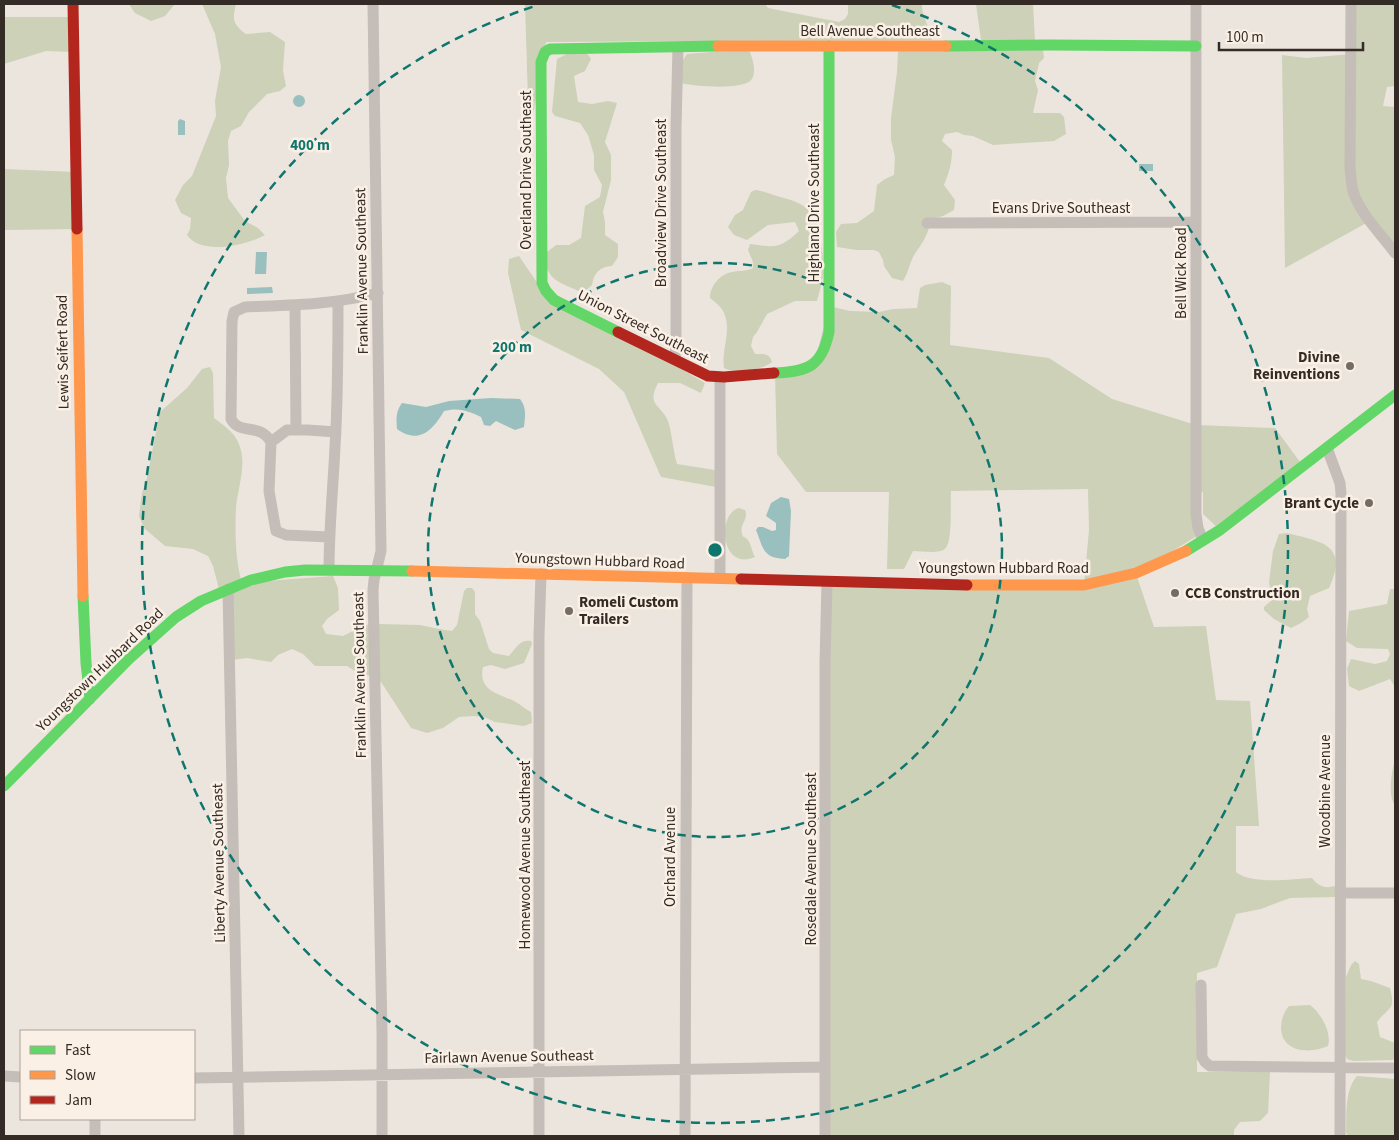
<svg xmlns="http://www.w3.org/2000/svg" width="1399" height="1140" viewBox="0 0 1399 1140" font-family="'Source Sans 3',sans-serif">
<rect width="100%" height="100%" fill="#ece5de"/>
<path fill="#cdd1b8" d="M130,4H175L165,16L151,21L135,13L130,6Z
M202,4H236C232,20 233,24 246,34L270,32L285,42L283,70L286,86L280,91L267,94L249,112L241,126L231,131L228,141L229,165L226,178L228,198L245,221L258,228L265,235C247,245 201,256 187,235L190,229L191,218L181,213L175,200L183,185L192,176L216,116L215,101L221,67L215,34Z
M525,4H765L768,8L839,22L845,19L848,14V4H922C921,13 930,29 932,40L546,42L533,115L528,100Z
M976,4H1033L1035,41L981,40Z
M1351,4H1395V86L1387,87L1383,106L1395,107V253L1370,221L1285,268L1282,55L1306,58L1351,54Z
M4,17H73L74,52L46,51L4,64Z
M749,49C752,58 757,70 752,79C744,91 693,86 680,83L681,63L687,54Z
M1043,50L1044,58L1039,63L1035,81L1038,90L1033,113H1060L1064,117L1066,134L1054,141L993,145L973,136L964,135L957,132L945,134L942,141L952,150C952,163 949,173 944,185L955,200L954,210L943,216L931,219C929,232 924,241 916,252C910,260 909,272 903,281L892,278L884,266L883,260L879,252L874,250H857L837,247L836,232L841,224L857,223L874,211L877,185L885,179L894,175L895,157L891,140V118L897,72L898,51Z
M571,52H586L591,59L585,71L574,76L578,102L592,104L608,101L617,103L605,142L611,155V180L603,212L605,222V235L618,244V257L612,266C599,267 594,273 592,285L583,293C558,281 549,283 543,255L556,245H569L581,238L585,206L600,197L602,185L594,170V155L588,135L580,123L555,116L552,112L557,59Z
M4,169L76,172L77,229L4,230Z
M755,190C763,191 767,193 774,195C785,199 797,200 806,208C821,220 824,256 823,275C822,283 819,293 817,301H795L767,314L757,332L753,337L751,346L755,354C763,354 770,353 772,362C763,370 733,374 724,368C721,350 732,331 724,313C722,307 715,302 710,298C710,286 720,274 732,272C740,270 745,272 753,268V262L748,250L750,244C775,247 779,250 799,231L795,222L768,225L747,240L734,235L728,227L735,215L743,210L751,192Z
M519,256L538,284L705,383L701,393L680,383H658C646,406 661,404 668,421C672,433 673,451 677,464L715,470L716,487L661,477L624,392L599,369L521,330L508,273L509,259Z
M942,282L951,286L950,345L1049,358L1112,399L1196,425L1275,428L1303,466L1220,530L1203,514V492L1196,493L1200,534L1136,574L1154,627L1206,626L1216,700L1250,701L1259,826H1236V872C1252,885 1292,879 1312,878C1318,886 1325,889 1335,886V897L1290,898L1261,909L1236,914L1217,967L1197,973V1072H1270L1268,1113L1260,1121L1240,1122L1234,1130V1136H825L827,582L1084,585L1089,530L1088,489L951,491C950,502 953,542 945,549C938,554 922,551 913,551L904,569H887L889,492H806L777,454L775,373L814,365L829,306L850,311L879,312L893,309L917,308L920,288L925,285Z
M210,367L213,373L214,418C223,425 233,431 238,442C248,462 238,486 236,507C235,531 235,559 242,583L333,576L338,588L339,610L327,619L322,626L326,634L343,636L365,625L378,624L420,625L439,629L452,631L457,625L464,591L467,588H472L475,592V614L480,621L489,649L493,653L509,656C516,648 520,639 531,641L532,644L524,663L505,669L491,665L483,667C478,690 497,693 514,701C520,704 525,709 531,712L532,723L524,726L495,722L484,717L473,716L459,717L443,728L427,733L411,728L381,682L375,676L361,675L347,666H315L303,654L292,649L278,655L271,662L247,658L231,660L228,589L220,593L213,566L208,556L193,549L165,546L144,528L139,516L142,493L147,478L160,412L187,388L202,369Z
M739,508L745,510C749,520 739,524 742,533C743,539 743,535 747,539C751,543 752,552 755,557C721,572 716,514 739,508Z
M1287,533C1322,542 1349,544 1329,588L1310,596L1307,609L1309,617L1301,623L1291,628L1274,619L1264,610V607L1272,600L1269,582L1273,551L1279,534Z
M1390,589H1395V687L1390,679L1359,691L1349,686L1347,669L1351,659L1375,664L1387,661L1390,654L1388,649L1357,648L1346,641L1349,611L1387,604Z
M1395,759V805C1387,795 1392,771 1395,759Z
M1355,961L1359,964L1361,979L1371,981L1390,988C1396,1011 1389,1006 1377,1022L1380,1037L1395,1043V1058L1393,1060L1353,1061L1347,1059L1345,1054L1346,977L1351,965Z
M1310,1005C1321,1013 1332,1033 1328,1046C1317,1051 1299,1053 1289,1045C1277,1036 1280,1016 1289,1006Z
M1357,1076L1395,1079V1136H1349L1346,1133C1347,1115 1344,1091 1357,1076Z"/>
<path fill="#99bfbe" d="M293 101a6 6 0 1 1 12 0a6 6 0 1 1-12 0Z
M180,119L185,121V135H178V121Z
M1139,164H1153V171H1139Z
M256,252H267L266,274H255Z
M272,287L273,293L247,294V288Z
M491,398L520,399C527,408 525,416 524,427L515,430L496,421L490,426L484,425L481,417C469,411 458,407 444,411C433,430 419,445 397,429C396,419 396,411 402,403L426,407L449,401Z
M781,497L789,499L791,511L789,556L785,559C762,558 763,547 756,530L758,527H763L772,531L776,530V523L766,516L771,503Z"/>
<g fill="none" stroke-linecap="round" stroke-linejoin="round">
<path stroke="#c5bdb7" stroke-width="11" d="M373,4L381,551L374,580L373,590L382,1032V1136
M1196,4V514L1198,528L1203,540
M1351,4L1350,168C1351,175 1351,183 1353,191C1360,214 1381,234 1395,253
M927,223L1196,222
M295,305L296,430
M675,358L676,340V128L678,47
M271,442L287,430H308L336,432
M1327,448L1340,483L1341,493L1340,1136
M329,537L286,535L276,531L269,491L271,442C260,422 240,436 231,419L232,321L234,312L245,307C292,305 331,305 378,293
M329,570C329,529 333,488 335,447C338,399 338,350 338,302
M720,578V379
M228,589L239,1136
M1340,893H1395
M1201,985L1202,1057L1205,1062L1210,1066L1395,1068
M4,1076L21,1077
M194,1078L825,1067
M95,1119V1136
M539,1136V636L541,574
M685,1136L687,578
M825,1136V662L827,582"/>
<path stroke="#63d668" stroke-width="11" d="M946,46L1049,45L1196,46
M618,332L554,300L546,291L542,283L541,62L545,52L550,49L718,46
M774,373C808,372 822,366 829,332V46
M1186,551L1220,530L1395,395
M83,596L86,663L90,699
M4,786L129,659L176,617L201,601L251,580L285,572L305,570L412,571"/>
<path stroke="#ff974d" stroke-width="11" d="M718,46H946
M77,229L83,596
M412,571L741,579
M967,585H1084L1136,573L1186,551"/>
<path stroke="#b3261e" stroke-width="11" d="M73,4L77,229
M618,332L708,376L724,377L774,373
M741,579L967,585"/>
</g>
<g fill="none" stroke="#0f766e" stroke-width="2.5" stroke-dasharray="9 6">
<circle cx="715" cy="550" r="287"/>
<path d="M892 5A573 573 0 1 1 538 5"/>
</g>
<g fill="#756c66" stroke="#faf0e5" stroke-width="2">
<circle cx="1350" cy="366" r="5"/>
<circle cx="1369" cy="503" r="5"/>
<circle cx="1175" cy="593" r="5"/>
<circle cx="569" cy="611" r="5"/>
</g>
<g text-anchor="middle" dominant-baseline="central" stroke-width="5" stroke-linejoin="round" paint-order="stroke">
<g font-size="15" fill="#352b26" stroke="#faf0e5">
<text x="870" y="31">Bell Avenue Southeast</text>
<text transform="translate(526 170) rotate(-90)">Overland Drive Southeast</text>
<text transform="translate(661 203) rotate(-90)">Broadview Drive Southeast</text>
<text transform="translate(814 203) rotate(-90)">Highland Drive Southeast</text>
<text x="1061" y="208">Evans Drive Southeast</text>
<text transform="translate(362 271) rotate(-91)">Franklin Avenue Southeast</text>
<text transform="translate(1181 273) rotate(-90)">Bell Wick Road</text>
<text transform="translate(643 327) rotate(27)">Union Street Southeast</text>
<text transform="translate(63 352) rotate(-91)">Lewis Seifert Road</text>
<text transform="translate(600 561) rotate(2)">Youngstown Hubbard Road</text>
<text x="1004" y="568">Youngstown Hubbard Road</text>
<text transform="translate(100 670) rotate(-44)">Youngstown Hubbard Road</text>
<text transform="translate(360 675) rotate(-91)">Franklin Avenue Southeast</text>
<text transform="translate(1325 791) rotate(-90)">Woodbine Avenue</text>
<text transform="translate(525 855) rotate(-90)">Homewood Avenue Southeast</text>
<text transform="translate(670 857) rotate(-90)">Orchard Avenue</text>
<text transform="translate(811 859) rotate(-90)">Rosedale Avenue Southeast</text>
<text transform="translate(219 863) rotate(-91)">Liberty Avenue Southeast</text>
<text transform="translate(509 1057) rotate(-1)">Fairlawn Avenue Southeast</text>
</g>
<g font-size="15" font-weight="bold" fill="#352b26" stroke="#faf0e5" text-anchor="end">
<text x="1340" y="357">Divine<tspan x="1340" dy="17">Reinventions</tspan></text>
<text x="1359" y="503">Brant Cycle</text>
<text x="1185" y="593" text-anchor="start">CCB Construction</text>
<text x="579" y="602" text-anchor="start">Romeli Custom<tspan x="579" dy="17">Trailers</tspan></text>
</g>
</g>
<circle cx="715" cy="550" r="8" fill="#0f766e" stroke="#faf0e5" stroke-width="2.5"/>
<g font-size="15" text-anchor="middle" font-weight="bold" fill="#0f766e" stroke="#faf0e5" stroke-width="5" stroke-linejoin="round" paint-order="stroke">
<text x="310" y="150">400 m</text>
<text x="512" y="352">200 m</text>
</g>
<rect width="1399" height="1140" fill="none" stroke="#352b26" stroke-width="10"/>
<rect x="20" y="1030" width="175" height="90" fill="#faf0e5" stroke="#aba199"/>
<rect x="30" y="1046" width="25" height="8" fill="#63d668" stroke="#aba199"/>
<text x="65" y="1055" font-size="15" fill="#352b26">Fast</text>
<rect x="30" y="1071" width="25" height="8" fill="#ff974d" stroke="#aba199"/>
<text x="65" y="1080" font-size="15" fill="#352b26">Slow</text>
<rect x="30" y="1096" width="25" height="8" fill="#b3261e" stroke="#aba199"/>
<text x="65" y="1105" font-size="15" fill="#352b26">Jam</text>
<path d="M1219 42v8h144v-8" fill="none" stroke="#352b26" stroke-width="2.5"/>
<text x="1226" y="42" font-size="15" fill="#352b26" stroke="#faf0e5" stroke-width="4" paint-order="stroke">100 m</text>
</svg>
